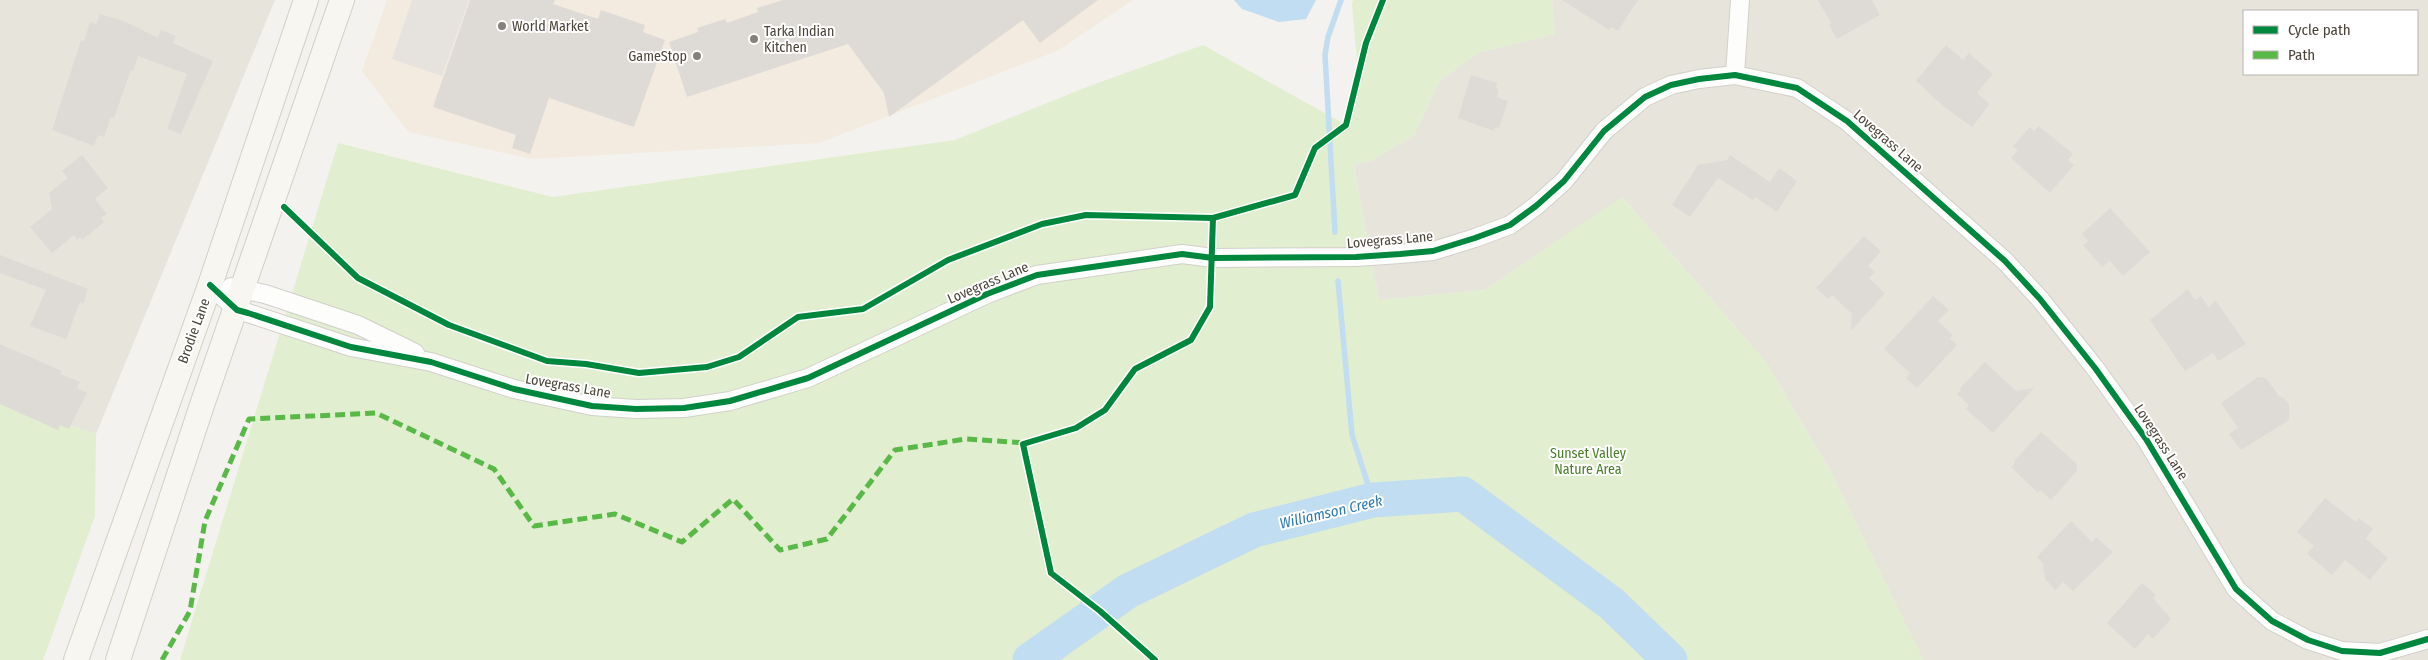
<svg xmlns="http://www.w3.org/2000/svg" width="2428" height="660" viewBox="0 0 2428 660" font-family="'Fira Sans Condensed',sans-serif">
<rect width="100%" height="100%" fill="#f4f2ee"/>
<path fill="#e7e4dc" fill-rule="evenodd" d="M0,0H275L96,434L0,402Z
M1552,0H2428V660H1923L1832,474L1766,362L1623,198L1485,290L1379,300L1354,165L1373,160L1414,135L1440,80L1480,52L1555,34ZM2244,11H2417V74H2244Z"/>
<path fill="#f3ebdf" d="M387,0H1133L1057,51L819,143L532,159L408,132L362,71Z"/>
<path fill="#e1eecf" d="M1353,0H1552L1555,34L1480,52L1440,80L1414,135L1373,160L1354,165L1379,300L1485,290L1622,197L1766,362L1832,474L1924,660H180L338,143L553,197L955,140L1087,87L1203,45L1346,125L1358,72L1352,4Z
M0,402L96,434L95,516L43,660H0Z"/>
<path fill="#e6e3df" d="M412,0H469L442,76L392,59Z"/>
<path fill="#c0ddf1" d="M1234,0H1316L1306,19L1279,22L1242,9Z"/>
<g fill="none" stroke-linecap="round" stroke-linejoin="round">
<path stroke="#c0ddf1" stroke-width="5.5" d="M1335,232L1325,55L1328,37L1341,0
M1338,281L1352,435L1373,500"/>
<path stroke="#c0ddf1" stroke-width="35" d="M1030,660L1128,591L1254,530L1373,500L1463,494L1612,604L1670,660"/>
</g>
<path fill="#dedbd6" d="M470,0H555L553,4L598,19L601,10L645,25L643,32L665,40L634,127L549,98L530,154L512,148L516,135L433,107Z
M783,0H1098L1040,43L1023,20L889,117L884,93L848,44L687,97L669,42L698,32L697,28L725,19L727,23L758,12L757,8Z
M1562,0H1638L1618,31L1611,27L1609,30Z
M1818,0H1872L1880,15L1837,39L1829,25L1831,23Z
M100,14L124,21L158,38L161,30L176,36L173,43L213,61L181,134L167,129L187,74L138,56L133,71L131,70L114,118L111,117L104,137L98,135L94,146L52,130L81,40L84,41L90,22L96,24Z
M1946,45L1963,60L1969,53L1993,74L1977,93L1990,104L1972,127L1943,106L1916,81Z
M1471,75L1497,83L1496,88L1499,89L1497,97L1508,101L1499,128L1495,127L1494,131L1458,118Z
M2039,126L2073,154L2068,160L2074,165L2050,193L2011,158L2018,150L2013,146L2030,127L2034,131Z
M82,155L108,188L95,199L107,214L101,218L104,222L82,240L80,237L77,240L74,235L52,253L30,227L52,209L49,193L68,178L62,171Z
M1730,155L1770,182L1779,168L1797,181L1777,212L1755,197L1753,200L1718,178L1690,217L1672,205L1698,165L1727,160Z
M2110,208L2150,252L2123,276L2110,261L2102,267L2083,245L2088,241L2082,234Z
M1864,236L1881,251L1868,266L1875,272L1869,278L1885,293L1851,331L1852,314L1832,295L1828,299L1816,288Z
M0,255L88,289L83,304L80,302L66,339L30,326L46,290L0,273Z
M2188,289L2195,300L2201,296L2208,307L2216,301L2246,344L2218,361L2213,353L2185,371L2150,320Z
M1933,296L1949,310L1938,321L1953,335L1950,339L1957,345L1917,388L1906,378L1910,373L1884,349Z
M0,344L62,371L60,374L80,382L77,388L87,393L69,429L60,425L58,430L0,404Z
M1985,362L2016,391L2034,388L1993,433L1966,409L1969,405L1957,394L1961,390L1960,388Z
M2258,377L2266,378L2279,396L2284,398L2289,404V420L2241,450L2229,434L2238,428L2221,403Z
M2041,432L2076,463L2077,471L2051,500L2040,490L2038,493L2011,467L2015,463L2014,461Z
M2325,498L2356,522L2359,518L2373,529L2366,539L2388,558L2370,580L2345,560L2332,575L2307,554L2314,546L2297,532Z
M2071,521L2092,542L2096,537L2113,552L2073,591L2063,582L2056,590L2045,579L2043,563L2037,557Z
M2142,583L2156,595L2153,598L2171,619L2153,639L2148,634L2135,649L2107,623Z"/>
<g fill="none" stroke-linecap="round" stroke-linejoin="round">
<defs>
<path id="minor" d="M1735,75L1740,0
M210,285L237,310L248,313L351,347L431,362L514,389L592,406L636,409L684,408L730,401L808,378L987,294L1037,275L1182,254L1213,258L1356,257L1400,254L1433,251L1475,238L1510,225L1536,206L1564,181L1604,131L1645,97L1671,85L1699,79L1735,75L1797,88L1847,121L2005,261L2040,299L2095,368L2146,439L2236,589L2272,621L2308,640L2342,651L2380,653L2428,639
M231,287L265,294L358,325L415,353"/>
<path id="secondary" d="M76,660L210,285L306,0
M118,660L202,405L342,0"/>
</defs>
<use href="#minor" stroke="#d2d0cb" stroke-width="20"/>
<use href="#secondary" stroke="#d3cfc5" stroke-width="26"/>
<use href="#minor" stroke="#fdfdfc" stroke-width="18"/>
<use href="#secondary" stroke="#f7f6f1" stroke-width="24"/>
<path stroke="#58b947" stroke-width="5" stroke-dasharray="10 5" stroke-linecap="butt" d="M162,660L190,611L205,521L249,419L376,413L494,469L534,526L615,514L682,542L733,499L780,550L827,539L895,450L966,439L1026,443"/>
<defs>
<path id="cycleway" d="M284,207L358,278L449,325L547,361L586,364L639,373L707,367L739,357L798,317L863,309L948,260L1042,224L1086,215L1213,218
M210,285L237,310L248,313L351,347L431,362L514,389L592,406L636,409L684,408L730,401L808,378L987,294L1037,275L1182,254L1213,258L1356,257L1400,254L1433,251L1475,238L1510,225L1536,206L1564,181L1604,131L1645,97L1671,85L1699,79L1735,75L1797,88L1847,121L2005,261L2040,299L2095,368L2146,439L2236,589L2272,621L2308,640L2342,651L2380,653L2428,639
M1155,660L1100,611L1051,573L1023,444L1076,428L1105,410L1135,369L1191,340L1210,307L1213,218L1295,195L1315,148L1346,125L1366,43L1383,0"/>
</defs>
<use href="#cycleway" stroke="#fff" stroke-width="9"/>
<use href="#cycleway" stroke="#00873e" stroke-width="6"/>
</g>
<g fill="#868178" stroke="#fff" stroke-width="2">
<circle cx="502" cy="26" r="5"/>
<circle cx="754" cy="39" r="5"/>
<circle cx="697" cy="56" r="5"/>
</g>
<g text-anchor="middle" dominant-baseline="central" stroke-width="4" stroke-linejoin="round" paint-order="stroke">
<g font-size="14" fill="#4b4439" stroke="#fff" text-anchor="start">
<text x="512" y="26">World Market</text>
<text x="764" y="31">Tarka Indian<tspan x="764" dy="16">Kitchen</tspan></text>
<text x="687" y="56" text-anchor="end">GameStop</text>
</g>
<g font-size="14" fill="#4b4439" stroke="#fff">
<text transform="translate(1888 141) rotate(41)">Lovegrass Lane</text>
<text transform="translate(1390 240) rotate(-5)">Lovegrass Lane</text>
<text transform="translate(988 283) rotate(-23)">Lovegrass Lane</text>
<text transform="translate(194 331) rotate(-70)">Brodie Lane</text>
<text transform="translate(568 386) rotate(10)">Lovegrass Lane</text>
<text transform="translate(2161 442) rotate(57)">Lovegrass Lane</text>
</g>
<g font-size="14" fill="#4a7f2a" stroke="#fff">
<text x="1588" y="453">Sunset Valley<tspan x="1588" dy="16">Nature Area</tspan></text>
</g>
<g font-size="15" font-style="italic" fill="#2e7ab2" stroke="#fff">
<text transform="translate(1331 512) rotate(-13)">Williamson Creek</text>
</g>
</g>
<rect x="2243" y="10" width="175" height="65" fill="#ffffff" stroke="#b7b4b0"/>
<rect x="2253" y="26" width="25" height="8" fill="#00873e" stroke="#b7b4b0"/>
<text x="2288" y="35" font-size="15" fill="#4b4439">Cycle path</text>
<rect x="2253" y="51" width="25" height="8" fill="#58b947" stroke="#b7b4b0"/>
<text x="2288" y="60" font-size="15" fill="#4b4439">Path</text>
</svg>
